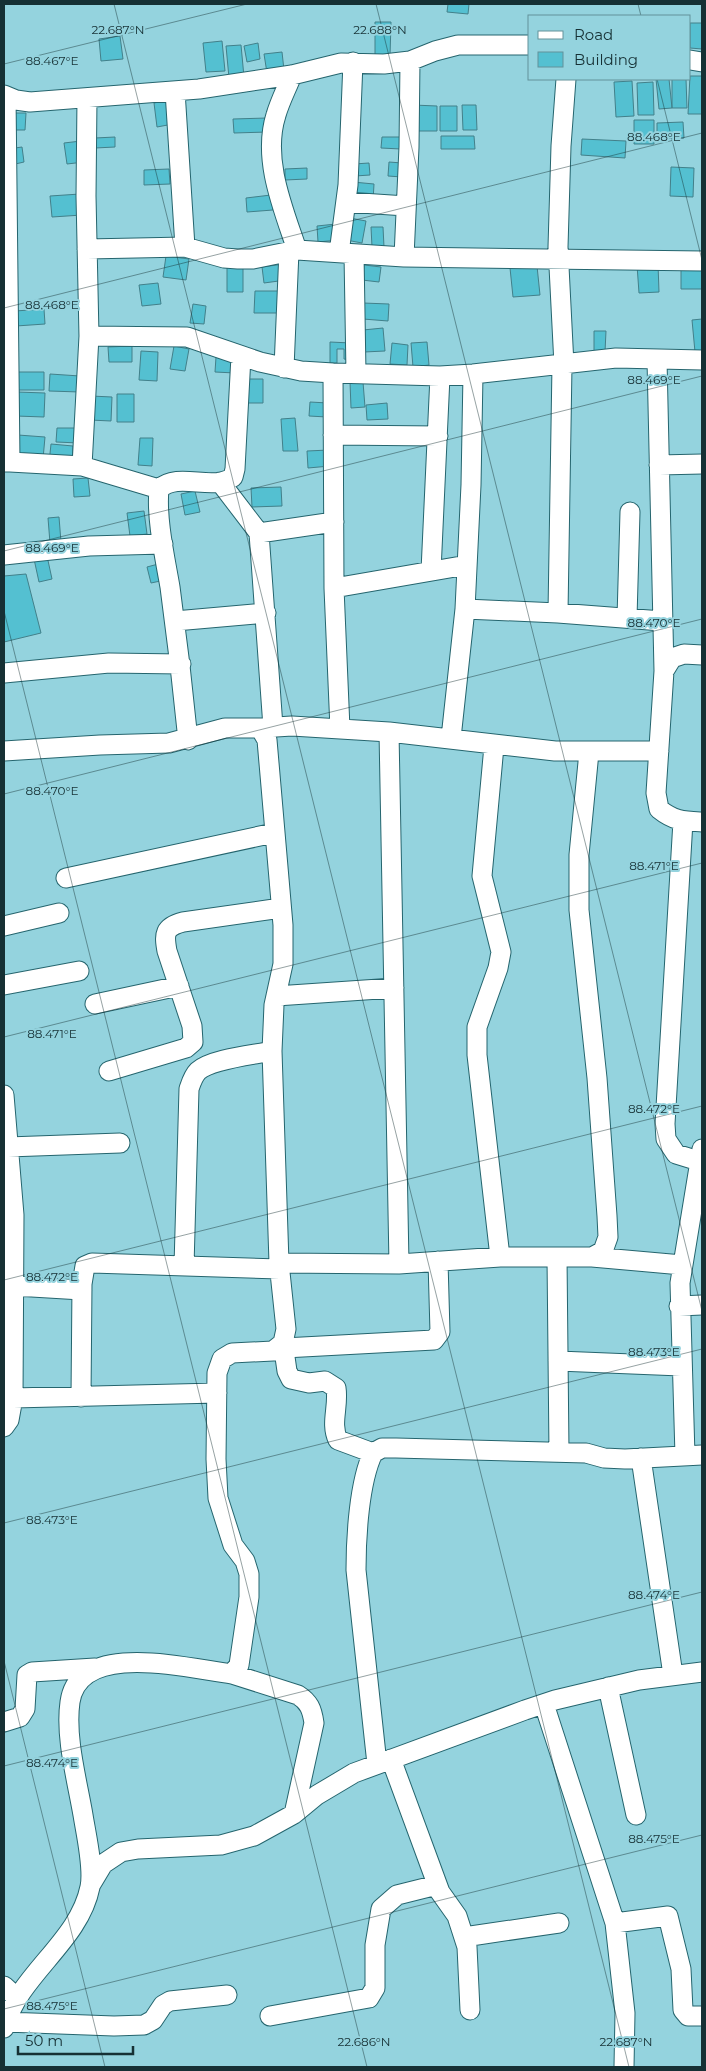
<svg xmlns="http://www.w3.org/2000/svg" width="706" height="2071" viewBox="0 0 706 2071" font-family="Montserrat,sans-serif">
<rect width="100%" height="100%" fill="#94d3de"/>
<path fill="#54c0d1" stroke="#42808a" d="M448,4H469L468,14L447,12Z
M375,22H391L390,56H375Z
M690,23H702V49L690,48Z
M120,36L123,59L101,61L99,39Z
M222,41L225,71L206,72L203,43Z
M258,43L260,59L247,62L244,46Z
M241,45L244,77L229,78L226,46Z
M282,52L284,70L267,73L264,54Z
M690,76H702V114H688Z
M656,79H669L672,108L659,109Z
M672,79H686L687,108H672Z
M632,81L634,116L616,117L614,82Z
M653,82L654,115H638L637,83Z
M170,100L173,124L157,127L154,103Z
M413,105L437,106V131H412Z
M462,105H476L477,130H463Z
M440,106H457V131H440Z
M9,113H26L25,130H8Z
M267,118L268,132L234,133L233,119Z
M634,120H654V144H634Z
M683,122L684,138L657,139V123Z
M441,136H474L475,149H441Z
M115,137V147L95,148V138Z
M382,137H401V149L381,148Z
M582,139L626,141L625,158L581,155Z
M81,141L84,162L67,164L64,143Z
M22,147L24,162L11,165L8,149Z
M389,162L402,163V177L388,176Z
M369,163L370,175L355,176L354,164Z
M671,167L694,168L693,197L670,196Z
M307,168V179L285,180V169Z
M169,169L170,184L144,185V170Z
M353,182L374,184L373,201L351,199Z
M80,194L82,215L52,217L50,196Z
M271,195L273,210L247,212L246,198Z
M350,218L366,221L362,243L346,240Z
M336,224L338,240L318,242L317,226Z
M371,227H383L384,247H372Z
M166,256L189,259L186,280L163,277Z
M284,264L286,280L264,283L262,267Z
M658,264L659,292L639,293L637,265Z
M364,265L381,267L379,282L362,280Z
M681,265H702V289H681Z
M537,266L540,295L513,297L510,268Z
M227,267H243V292H227Z
M158,283L161,304L142,306L139,285Z
M255,291H280L279,313H254Z
M363,303L389,304L388,321L363,319Z
M193,304L206,306L204,324L190,323Z
M44,309L45,324L16,326L15,311Z
M702,319V351L695,352L692,320Z
M383,328L385,351L364,352L363,330Z
M594,331H606L605,352L594,351Z
M330,342L351,343V360L344,359V349H337V363H330Z
M427,342L429,365L413,367L411,343Z
M392,343L408,345L407,365L390,364Z
M132,346V362H109L108,347Z
M174,346L189,349L185,371L170,369Z
M141,351L158,352L157,381L139,380Z
M216,357L235,358V373L215,372Z
M18,372H44V390H18Z
M50,374L80,376V392L49,391Z
M241,379H263V403H241Z
M350,382H363L365,407L351,408Z
M17,392L45,393L44,417L16,416Z
M117,394H134V422H117Z
M91,396L112,397L111,421L90,420Z
M310,402L328,403L327,417L309,416Z
M387,403L388,419L367,420L366,405Z
M295,418L298,451H283L281,419Z
M57,428H79V443L56,442Z
M18,435L45,437L43,459L17,457Z
M140,438H153L152,466L138,465Z
M51,444L73,446L72,465L49,463Z
M329,450L330,466L308,468L307,451Z
M88,478L90,496L74,497L73,479Z
M281,487L282,506L252,507L251,488Z
M195,491L200,512L185,515L181,494Z
M144,511L147,534L130,536L127,513Z
M59,517L61,542L50,543L48,518Z
M47,556L52,579L39,582L34,559Z
M162,563L165,580L151,583L147,567Z
M26,574L41,633L4,642V576Z"/>
<g fill="none" stroke-linecap="round" stroke-linejoin="round">
<defs>
<path id="minor" d="M690,60L702,62
M292,75C287,88 280,101 276,115C262,159 283,208 297,250
M175,91L185,247
M4,95L16,100L30,102L199,89L292,75L341,63L384,64L410,61L435,51L458,45H530
M87,98L86,196L89,336L82,466L159,489
M346,202L406,206
M87,249L185,247L224,258L238,259H253L297,250L404,257L702,261
M339,253L348,185L353,62
M354,254L356,373
M404,257L409,147L410,61
M89,336L187,337L260,362L301,371L333,373L440,376L473,374L616,358L702,360
M657,360L664,671
M564,365L558,247L561,146L566,79
M284,368L289,251
M333,373L334,588L340,729
M333,435L438,436
M4,462H10L6,96
M10,462L82,466
M659,465L702,464
M220,482L259,533L273,727
M259,533L334,522
M4,555L89,546L163,544
M431,571L440,376
M334,588L467,565
M465,609L558,613L662,621
M558,613L562,365
M627,618L630,512
M175,621L266,613
M702,655L684,654L672,658L664,671L656,793L659,809C674,821 683,821 702,822
M4,673L109,663L181,664
M260,728L292,726L389,732L555,751H659
M389,732L399,1264
M451,738L465,609L471,485L473,374
M188,740C183,689 177,638 170,587C165,558 156,518 159,489C179,471 212,492 233,477L235,469L241,356
M494,746L482,876L501,952L498,968L477,1027V1055L500,1257
M4,751L100,745L169,743L225,728H260L267,740L283,925V964L274,1005L272,1051L279,1263L286,1329L283,1343L273,1351L232,1353L222,1359L217,1373L216,1459L218,1498L233,1545L245,1561L249,1574V1597L239,1665L232,1674C190,1669 79,1639 70,1702C65,1737 77,1780 83,1815C86,1834 94,1868 90,1887C79,1942 19,1974 4,2028
M683,821L665,1124L666,1139L676,1154L702,1162
M66,878L274,833
M4,926L59,913
M4,985L79,971
M276,996L394,988
M95,1004L179,986
M109,1071L186,1048L193,1042L192,1026L167,951C164,934 164,927 183,922L281,908
M4,1095L14,1215L13,1398L9,1420L4,1427
M8,1147L120,1143
M557,1257L559,1452
M592,1257L682,1265
M279,1263L399,1264L500,1257H592L603,1251L608,1237L607,1216L597,1078L579,910V855L589,752
M184,1266L189,1089C191,1083 193,1076 198,1071C211,1059 253,1055 272,1051
M4,1287L15,1286L82,1290
M679,1306L702,1305
M283,1343L287,1371L291,1379L309,1383L325,1381L336,1388C339,1407 330,1423 338,1440L373,1453
M284,1348L434,1340L440,1332L438,1261
M558,1361L681,1366
M81,1397L82,1284L85,1266L92,1263L280,1269
M13,1398L217,1393
M685,1456L680,1283L702,1149
M641,1458L673,1675
M232,1674L298,1695C309,1702 312,1709 314,1723L294,1814
M608,1687L636,1815
M544,1704L615,1923L668,1916L681,1969L683,2010L688,2016H702
M4,1722L20,1717L25,1709L27,1675L32,1672L95,1668
M391,1759L440,1892L457,1916L467,1947L470,2010
M377,1764L356,1570C356,1538 359,1482 373,1453L382,1448H396L586,1453L604,1458L625,1459L702,1455
M91,1884L103,1864L121,1852L138,1849L221,1845L254,1836L294,1814L317,1795L354,1773L525,1710L555,1700L639,1680L702,1672
M615,1923L625,2013L624,2067
M464,1937L559,1923
M4,1986L17,1998
M270,2016L369,1998L375,1988V1945L381,1909L397,1895L437,1885
M5,2022L114,2026L144,2025L153,2020L163,2005L170,2001L227,1995"/>
</defs>
<use href="#minor" stroke="#25656e" stroke-width="21"/>
<use href="#minor" stroke="#fff" stroke-width="19"/>
</g>
<path fill="none" stroke="#163034" stroke-width="1" stroke-opacity="0.45" d="M114,4L629,2067M376,4L702,1311M638,4L641,16M4,64L247,4M657,79L702,260M4,308L702,133M4,551L702,376M4,611L367,2067M4,794L702,619M4,1037L702,863M4,1280L702,1106M4,1523L702,1349M4,1661L105,2067M4,1766L702,1592M4,2009L702,1835"/>
<g font-size="12" text-anchor="middle" fill="#163034" stroke="#94d3de" stroke-width="4" stroke-linejoin="round" paint-order="stroke">
<text x="118" y="34">22.687°N</text>
<text x="380" y="34">22.688°N</text>
<text x="52" y="65">88.467°E</text>
<text x="654" y="141">88.468°E</text>
<text x="52" y="309">88.468°E</text>
<text x="654" y="384">88.469°E</text>
<text x="52" y="552">88.469°E</text>
<text x="654" y="627">88.470°E</text>
<text x="52" y="795">88.470°E</text>
<text x="654" y="870">88.471°E</text>
<text x="52" y="1038">88.471°E</text>
<text x="654" y="1113">88.472°E</text>
<text x="52" y="1281">88.472°E</text>
<text x="654" y="1356">88.473°E</text>
<text x="52" y="1524">88.473°E</text>
<text x="654" y="1599">88.474°E</text>
<text x="52" y="1767">88.474°E</text>
<text x="654" y="1843">88.475°E</text>
<text x="52" y="2010">88.475°E</text>
<text x="364" y="2046">22.686°N</text>
<text x="626" y="2046">22.687°N</text>
</g>
<rect width="706" height="2071" fill="none" stroke="#163034" stroke-width="10"/>
<rect x="528" y="15" width="162" height="65" fill="#94d3de" stroke="#62929a"/>
<rect x="538" y="31" width="25" height="8" fill="#ffffff" stroke="#62929a"/>
<text x="574" y="40" font-size="15" fill="#163034">Road</text>
<rect x="538" y="52" width="25" height="15" fill="#54c0d1" stroke="#62929a"/>
<text x="574" y="65" font-size="15" fill="#163034">Building</text>
<path d="M18 2046v8h115v-8" fill="none" stroke="#163034" stroke-width="2.5"/>
<text x="25" y="2046" font-size="15" fill="#163034" stroke="#94d3de" stroke-width="4" paint-order="stroke">50 m</text>
</svg>
